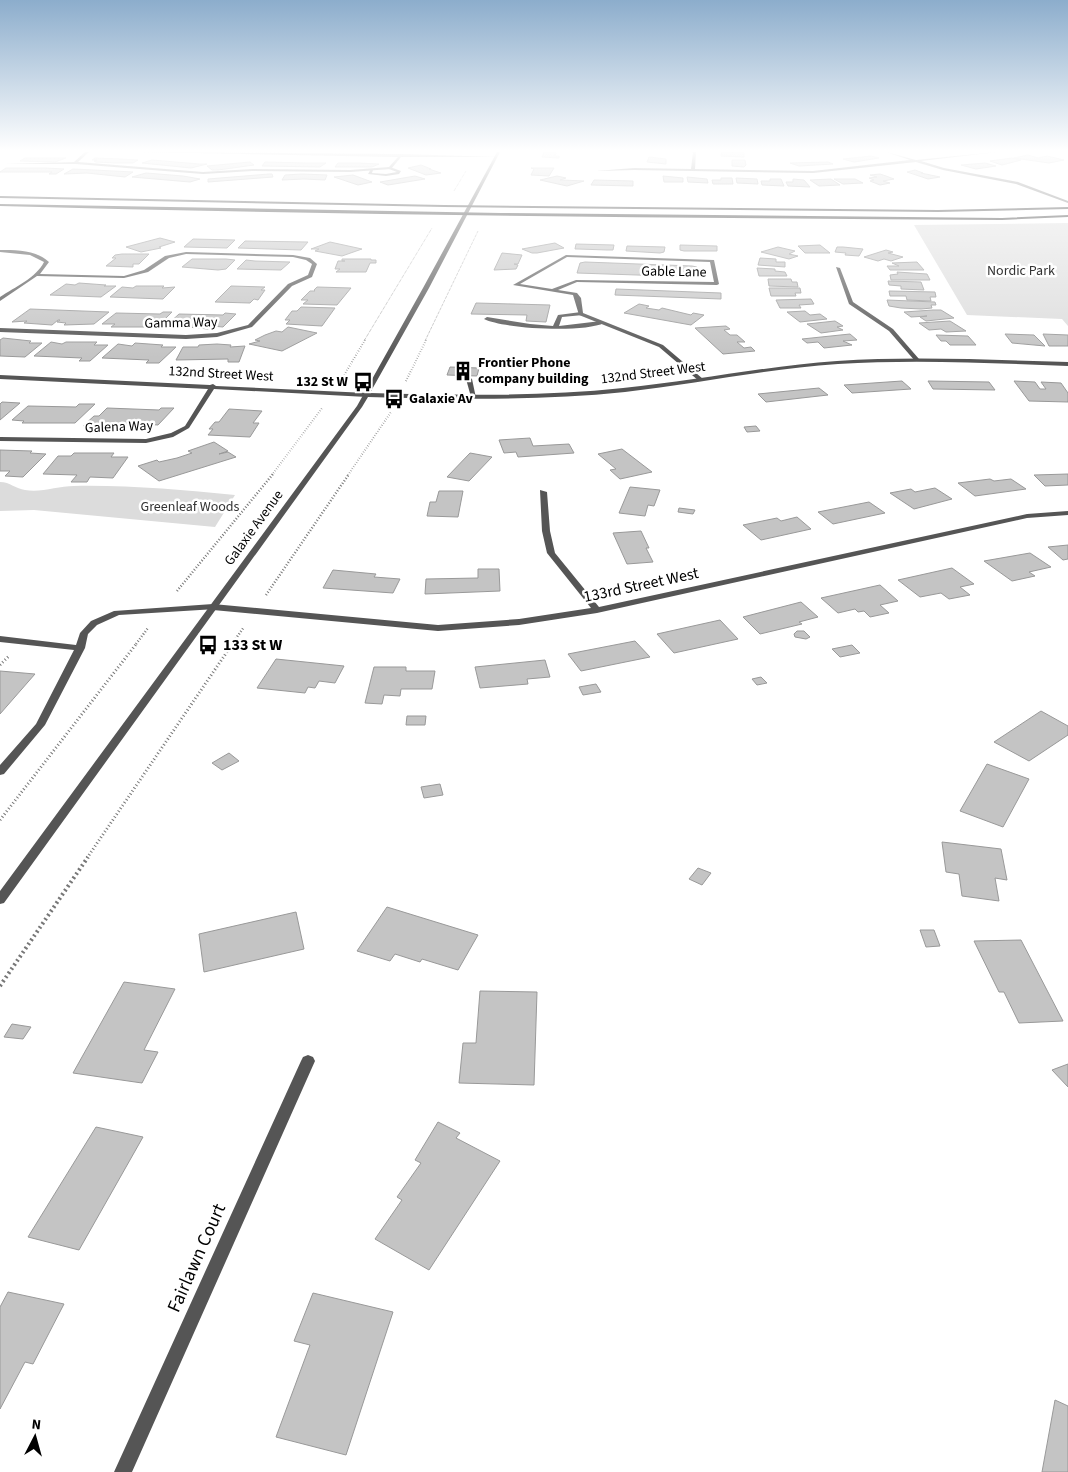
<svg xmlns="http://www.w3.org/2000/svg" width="1068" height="1472" viewBox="0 0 1068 1472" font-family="'Source Sans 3',sans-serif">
<rect width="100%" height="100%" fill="#fff"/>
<path fill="#dcdcdc" d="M1068,223V326L1062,319L967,315L914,225Z
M0,482C10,482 16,489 25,490C41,493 58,486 74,486C128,485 182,490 235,495L215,527L34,510L0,511Z"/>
<path fill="#c4c4c4" stroke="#999" d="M544,152L556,153L555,156H559V158L542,157Z
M722,152L744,153V157L721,156Z
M1028,155L1038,158L1047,156L1064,160L1049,163L1014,158Z
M871,156L879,158L854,162L843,159Z
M649,157L666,159V164L647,162Z
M25,158H66L55,162L20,161Z
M95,158L120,159L138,160L133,163H116L96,162L94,161L97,160H92Z
M1012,158L1021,160L1002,165L990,161Z
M152,160L199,164H207L191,168L142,163Z
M732,160H745L746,165L744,167L732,166Z
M250,162L254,165L218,170H212L207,166Z
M265,162L306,163H326L320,167L262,166Z
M828,162L833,164L799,166L790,163Z
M338,163H358L379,164L372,167H335Z
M985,163L996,166L976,169L961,165Z
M421,165L431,169H429L441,173L426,175L408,168Z
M6,168H45L64,169L56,174H49L52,172H0Z
M531,168H554L549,176L531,175L534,169Z
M73,169L94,170L133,172L125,177L87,173L64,174Z
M915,170L923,173H921L940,177L928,179L907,172Z
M146,173L183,176L200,179L190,182L132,177Z
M269,174H272L273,177L208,182V179Z
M880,174L886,176L894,179L883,181L890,183L880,185L870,181L874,180L869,178L877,177L870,175Z
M285,175L302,174L327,175L325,180L304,179L282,180Z
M353,175L372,182L358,185L334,177Z
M415,176L425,179L388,185L380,182Z
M557,176L566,178L560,180H562L584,181L567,186L540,180Z
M663,176L683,178V182H664Z
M687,177L707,179L708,183L688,182Z
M721,178H732L733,184H713L712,180H721Z
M736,178L757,179L758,184L737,183Z
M770,179H781L784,186L762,185L761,181H770Z
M793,179L804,180L810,187L788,186L786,182H793Z
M831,179L840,185L819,186L810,180Z
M834,179H855L863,183L843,184Z
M594,180L633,181V186L591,185Z
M160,238L175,242L159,247L161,248L141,252L126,247Z
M193,239L235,240L227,248L184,247Z
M245,241L308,242L301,250L238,248Z
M330,242L362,249L342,256L315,251L319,249H311Z
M555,243L564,248L537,253H532L522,249Z
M576,244L614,245L613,250H607L578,249H575Z
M680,245L717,246V251H684L680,250Z
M820,245L830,253H805L798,246Z
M627,246L665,247L664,252L660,253L626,251Z
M778,247L795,251L789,254L798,256L789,259L761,252Z
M837,247H843L863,249L859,256L845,255L846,253L835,252Z
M886,250L893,252L888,253L903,257L891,261L884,259L878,261L864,257Z
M502,253L522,255L518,264H514L518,265L516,269L494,270Z
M122,254H149L139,264H133V267L106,266L116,258H112L115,255Z
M760,258L776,259V262H785V267L758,265Z
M192,259H226L235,260L226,269L218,270L182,267Z
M342,259H371V260H376V263H370L366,272H336L340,269H335L338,261H345H342Z
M246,260L255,261L290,262L281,270L237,269Z
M585,262L692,266L697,267V277L577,273L580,263Z
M917,262L924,270H890L887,266H899L892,263Z
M757,268L775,269V271L785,272L787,276H759Z
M897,272L927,274L930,280H891L890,275L898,274Z
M768,279H791L792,282H797L798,287L769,286Z
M888,281L921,282L924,290L901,289V286L889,285Z
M79,283L106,285L104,286H116L101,297L50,295L66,284L75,285Z
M136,286H164L162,288L175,287L163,299L110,297L122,287L133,288Z
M231,286L265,287L261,290H265L258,300L254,299L250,303L215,302Z
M317,287L351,288L337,305L303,304L308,300H301L310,291H315L314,290Z
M769,288H800L801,293H795L796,296H771Z
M616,289L721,293V299L615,295Z
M889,291L935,292L936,297H930L931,301L907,300L906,296H890Z
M811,299L814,304L799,305L801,308H780L776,300Z
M887,300L935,302L936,305H931L932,308L921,309L901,308L889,306Z
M476,303L550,305L546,322L526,321L527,315L471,314Z
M639,304L649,306L646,308L659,310L662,308L691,315L693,313L704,315L691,325L624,313Z
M301,307L335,308L322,326L286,324L290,320H285L292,311H297Z
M30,309L56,310L109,312L94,324L64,325L66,323L57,322L60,320H58L52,325L24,323L27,321L12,322Z
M933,310H941L954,318L926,321L920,317L927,316L911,317L904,312Z
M805,311L810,315L820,314L827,319L800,322L787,312Z
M163,312H172L157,327H111L115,324H102L116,313L160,314Z
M225,313L236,314L223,327L212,326L208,329L167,325L179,314L223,315Z
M835,321L843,326L837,327L843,330L821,333L807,324Z
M950,321L966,331L946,332L941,329L929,330L919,323Z
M726,326L730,329L724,330L730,335H737L745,342H737L744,348L751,347L755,351L723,354L695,328Z
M288,327L317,333L282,351L249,344L260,341L255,340L265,335L276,331L282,332Z
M850,334L857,340L843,341L852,345L824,348L818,342L807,343L802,339Z
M1005,334L1034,335L1045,346L1012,343Z
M1043,334L1068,335V346H1049Z
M936,335L968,336L976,345H950L946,341H941Z
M3,338L31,341L29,343H42L25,357L0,356V340Z
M51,342L62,344L66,342H97L94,345H108L90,361H79L82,358L34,356Z
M135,343L163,345L161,347H176L159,363H146L149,360L102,358L118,344L132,346Z
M217,344L231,345L230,347L245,346L239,362H228V359L176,360L183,347H198L199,345Z
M450,367L479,368L477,376L447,375Z
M902,381L911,389L852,393L844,385Z
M928,381L989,382L995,390L933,389Z
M1014,381L1035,382L1040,389H1046L1041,382L1061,383L1068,393V402L1029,401Z
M819,388L828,395L766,402L758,394Z
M2,402L20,403L0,420V404Z
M79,404H95L75,423H22L24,421L12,420L28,406L76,407Z
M107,408L159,410L161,408H174L158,425L144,424L141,427L113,424L110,427L83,426L94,416H99Z
M229,409L262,411L253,423H259L250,437L208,435L213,429H209L215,422H219Z
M756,426L760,431L747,432L744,427Z
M530,438L533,446L569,444L574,453L518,457L516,452L504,453L499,440Z
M214,442L228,451L219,454L228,452L236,457L159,481L138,466L157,460L159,462L177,458L192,453L188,451Z
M622,449L652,472L620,479L610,470L616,469L598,454Z
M0,450L32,451L30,453L46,454L23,477L5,476L10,471H0Z
M74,453H114L111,457H128L113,478L90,477L87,482H71L77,475L43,474L58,456H71Z
M470,453L492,457L469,481L447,477Z
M1068,474V485L1045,486L1034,475Z
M990,479L994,481L1011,479L1026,489L975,496L958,483Z
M630,487L660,490L654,506L648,505L645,516L619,513Z
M935,488L952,499L914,509L890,493L911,489L915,492Z
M439,491H463L458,517L427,516L430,502H436Z
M869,502L885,513L833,524L818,512Z
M679,508L695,510L693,514L678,512Z
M797,517L811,529L761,540L743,525L777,518L781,521Z
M641,531L649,548H646L653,562L627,564L613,533Z
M1068,545V559L1063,560L1048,547Z
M1030,553L1051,567L1029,572L1035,576L1012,581L984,561Z
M952,568L974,584L960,587L970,595L949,599L941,593L920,597L898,580Z
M478,569H499L500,591L425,594L426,579L478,578Z
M333,570L376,574L374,577L400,579L393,593L323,588Z
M880,585L898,601L880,605L889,613L870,617L864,611L858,612L855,609L838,613L821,598Z
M801,602L818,617L799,622L802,624L760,634L743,617Z
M720,620L738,639L674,653L657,634Z
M797,631H804L810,637L806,639L795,637L794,634Z
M635,641L650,657L581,671L568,654Z
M852,645L860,653L840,657L832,649Z
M276,659L344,666L335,683L319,681L315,688L308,687L305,693L257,688Z
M545,660L550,677L527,679L528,684L480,688L475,667Z
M374,667H406V671H435L432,689H401L400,696L384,695L382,704L365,703Z
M0,671L35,674L0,714Z
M761,677L767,683L757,685L752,679Z
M596,684L601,692L583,695L579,687Z
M1041,711L1068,726V735L1029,761L994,742Z
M407,716H426L425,725H406Z
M229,753L239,761L222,770L212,763Z
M987,764L1029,779L1003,827L960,811Z
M440,784L443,795L424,798L421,787Z
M942,842L1001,849L1007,880L995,878L999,901L962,896L959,874L946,872Z
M698,868L711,873L702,885L689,879Z
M387,907L478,935L458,970L422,959L420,962L395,954L390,961L357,951Z
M296,912L304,949L204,972L199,934Z
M920,930H934L940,946L926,947Z
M1021,940L1063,1021L1019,1023L1004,992H999L974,941Z
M124,982L175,989L144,1050L158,1052L142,1083L73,1073Z
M480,991L537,992L534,1085L459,1083L463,1043H476Z
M12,1024L31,1027L23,1039L4,1037Z
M1068,1064V1087L1052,1070Z
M438,1122L460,1133L456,1138L500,1161L429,1270L375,1239L402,1200L397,1197L421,1163L415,1160Z
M96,1127L143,1137L79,1250L28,1237Z
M8,1292L64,1304L33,1364L25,1362L0,1409V1307Z
M313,1293L393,1312L346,1455L276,1437L310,1345L294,1341Z
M1055,1400L1068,1406V1472H1042Z"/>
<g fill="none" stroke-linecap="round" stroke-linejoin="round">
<path stroke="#777" stroke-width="1" stroke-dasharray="0.5 1" stroke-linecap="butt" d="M454,191L466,171
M364,341L432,228
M425,341L478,231"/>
<path stroke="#777" stroke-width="2" stroke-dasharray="0.5 2" stroke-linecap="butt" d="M343,377L365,340
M406,381L426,340
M272,475L322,408
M348,475L391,412"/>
<path stroke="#777" stroke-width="2.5" stroke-dasharray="1 2" stroke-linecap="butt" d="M177,591L273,474
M266,595L349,474
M136,644L148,628
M232,644L244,627"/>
<path stroke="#777" stroke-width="3" stroke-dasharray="1 2.5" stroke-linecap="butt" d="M0,665L9,656
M0,820L137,643
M87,858L233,643"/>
<path stroke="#777" stroke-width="4" stroke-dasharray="2 3" stroke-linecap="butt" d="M0,986L88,857"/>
<path fill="#555" fill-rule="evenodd" d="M390,167L401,171L399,174L386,176L368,174L371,169L373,170L372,173L386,174L397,172L389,169Z
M581,312L583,313V315L562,317L559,326L601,321L604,323C584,333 504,329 484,319L487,317L530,324L553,326L558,315Z
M469,377L472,379L476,398L471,397L466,379Z
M213,604L217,607L216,609L119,615L97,625L88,634L85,648L45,725L4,774L0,775V765L36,724L74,650L0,642V636L76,645L80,633L91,621L114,611Z"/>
<path fill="#555" fill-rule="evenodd" d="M85,152H89L78,162L203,172L252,169L350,170L389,167L398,157L142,152L401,154L497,157H401L391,169L350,172L252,171L203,174L76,164H6L74,162Z
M693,152H696L695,169L813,171L910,160L886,152L916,160L997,152L921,161L944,168L1018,182L1068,201V203L1016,184L943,170L916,162L813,173L634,170L596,171L634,168L691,169Z
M0,250C17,250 36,250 49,262L40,274L124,276L144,270L165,256L186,252L293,255L310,258L317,264L312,277L292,286L252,327L217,337L186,339L0,332V328L186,335L217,333L248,325L288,284L308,275L312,264L306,260L293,257L186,254L169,258L148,272L124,278L37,276L0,301V297C15,287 36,278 44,262L30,255L0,252Z
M566,255L714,260L719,284L717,285L577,282L558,290L577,293L581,298L583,313L663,345L703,379V381H699L659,347L579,315L573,295L513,285ZM567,257L710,262L714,282L576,280L552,289L520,284Z
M836,267L840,268L853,302L893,329L919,359V361H915L889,331L849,304Z
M0,375L210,385L213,384L216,386L367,393L370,395L367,397L214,389L189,428L173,437L146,443L0,441V437L146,439L171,433L185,426L208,389L0,379Z
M540,490L547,492L550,531L555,553L599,607L1027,514L1068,511V515L1027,518L597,613L519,625L438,631L213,610L209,607L213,604L438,625L519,619L591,608L547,553L542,531Z
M308,1055L313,1057L315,1061L132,1472H114L301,1061L303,1057Z"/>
<path fill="#555" fill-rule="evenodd" d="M497,152H500L429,288L370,393C455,395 539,397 623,388C695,381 765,366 837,361C914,356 991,360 1068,362V366C991,363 914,359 838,364C766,369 696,384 625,392C540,401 454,399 368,397L362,407L4,903L0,904V891L357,406L423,288Z"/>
<path fill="#222" fill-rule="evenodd" d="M0,196L444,205L938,210L1068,207V209L938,212L444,207L0,198Z
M0,204L501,213L1002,218L1068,215V217L1002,220C668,218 334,215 0,206Z"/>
</g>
<linearGradient id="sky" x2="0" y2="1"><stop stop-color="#8cadcc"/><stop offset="0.42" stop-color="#fff"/><stop offset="1" stop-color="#fff" stop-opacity="0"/></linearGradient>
<rect width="1068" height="358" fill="url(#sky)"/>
<defs>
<symbol id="building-bare" viewBox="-9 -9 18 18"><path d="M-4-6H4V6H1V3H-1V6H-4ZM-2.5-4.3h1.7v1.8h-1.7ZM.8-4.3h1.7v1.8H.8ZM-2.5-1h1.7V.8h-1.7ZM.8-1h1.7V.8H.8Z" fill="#000" stroke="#fff" stroke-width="2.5" paint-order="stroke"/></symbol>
<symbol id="bus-bare" viewBox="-9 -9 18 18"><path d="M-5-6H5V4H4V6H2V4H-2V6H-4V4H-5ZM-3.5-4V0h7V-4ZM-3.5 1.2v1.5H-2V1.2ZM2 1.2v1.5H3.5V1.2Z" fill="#000" stroke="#fff" stroke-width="2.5" paint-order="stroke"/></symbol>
</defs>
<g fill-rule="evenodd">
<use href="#building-bare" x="449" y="357" width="28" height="28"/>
<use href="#bus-bare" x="349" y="368" width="28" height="28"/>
<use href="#bus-bare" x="380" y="385" width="28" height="28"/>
<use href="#bus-bare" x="194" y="631" width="28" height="28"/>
</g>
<g text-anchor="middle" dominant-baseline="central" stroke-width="5" stroke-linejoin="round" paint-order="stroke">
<g font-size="14" fill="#333" stroke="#fff">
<text x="1021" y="271">Nordic Park</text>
<text x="190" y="507">Greenleaf Woods</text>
</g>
<g font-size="14" fill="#000" stroke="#fff">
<text transform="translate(674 272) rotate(1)">Gable Lane</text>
<text transform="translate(181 323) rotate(-1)">Gamma Way</text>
<text transform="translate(653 373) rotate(-7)">132nd Street West</text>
<text transform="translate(221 374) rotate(3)">132nd Street West</text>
<text transform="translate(119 427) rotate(-2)">Galena Way</text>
<text transform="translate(254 528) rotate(-54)">Galaxie Avenue</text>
</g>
<g font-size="14" font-weight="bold" fill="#000" stroke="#fff" text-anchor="start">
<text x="478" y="363">Frontier Phone<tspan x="478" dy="16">company building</tspan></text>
<text x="348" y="382" text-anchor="end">132 St W</text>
<text x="409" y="399">Galaxie Av</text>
</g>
<g font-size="16" fill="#000" stroke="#fff">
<text transform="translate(641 585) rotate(-12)">133rd Street West</text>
</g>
<g font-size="16" font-weight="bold" fill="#000" stroke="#fff" text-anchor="start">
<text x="223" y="645">133 St W</text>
</g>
<g font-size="19" fill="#000" stroke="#fff">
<text transform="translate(197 1258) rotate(-66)">Fairlawn Court</text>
</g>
</g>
<g transform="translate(35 1437) rotate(6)" stroke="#ffffff" stroke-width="4" paint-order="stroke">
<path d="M0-4L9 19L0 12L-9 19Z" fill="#000000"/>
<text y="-8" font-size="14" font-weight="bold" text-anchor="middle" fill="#000000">N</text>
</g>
</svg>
